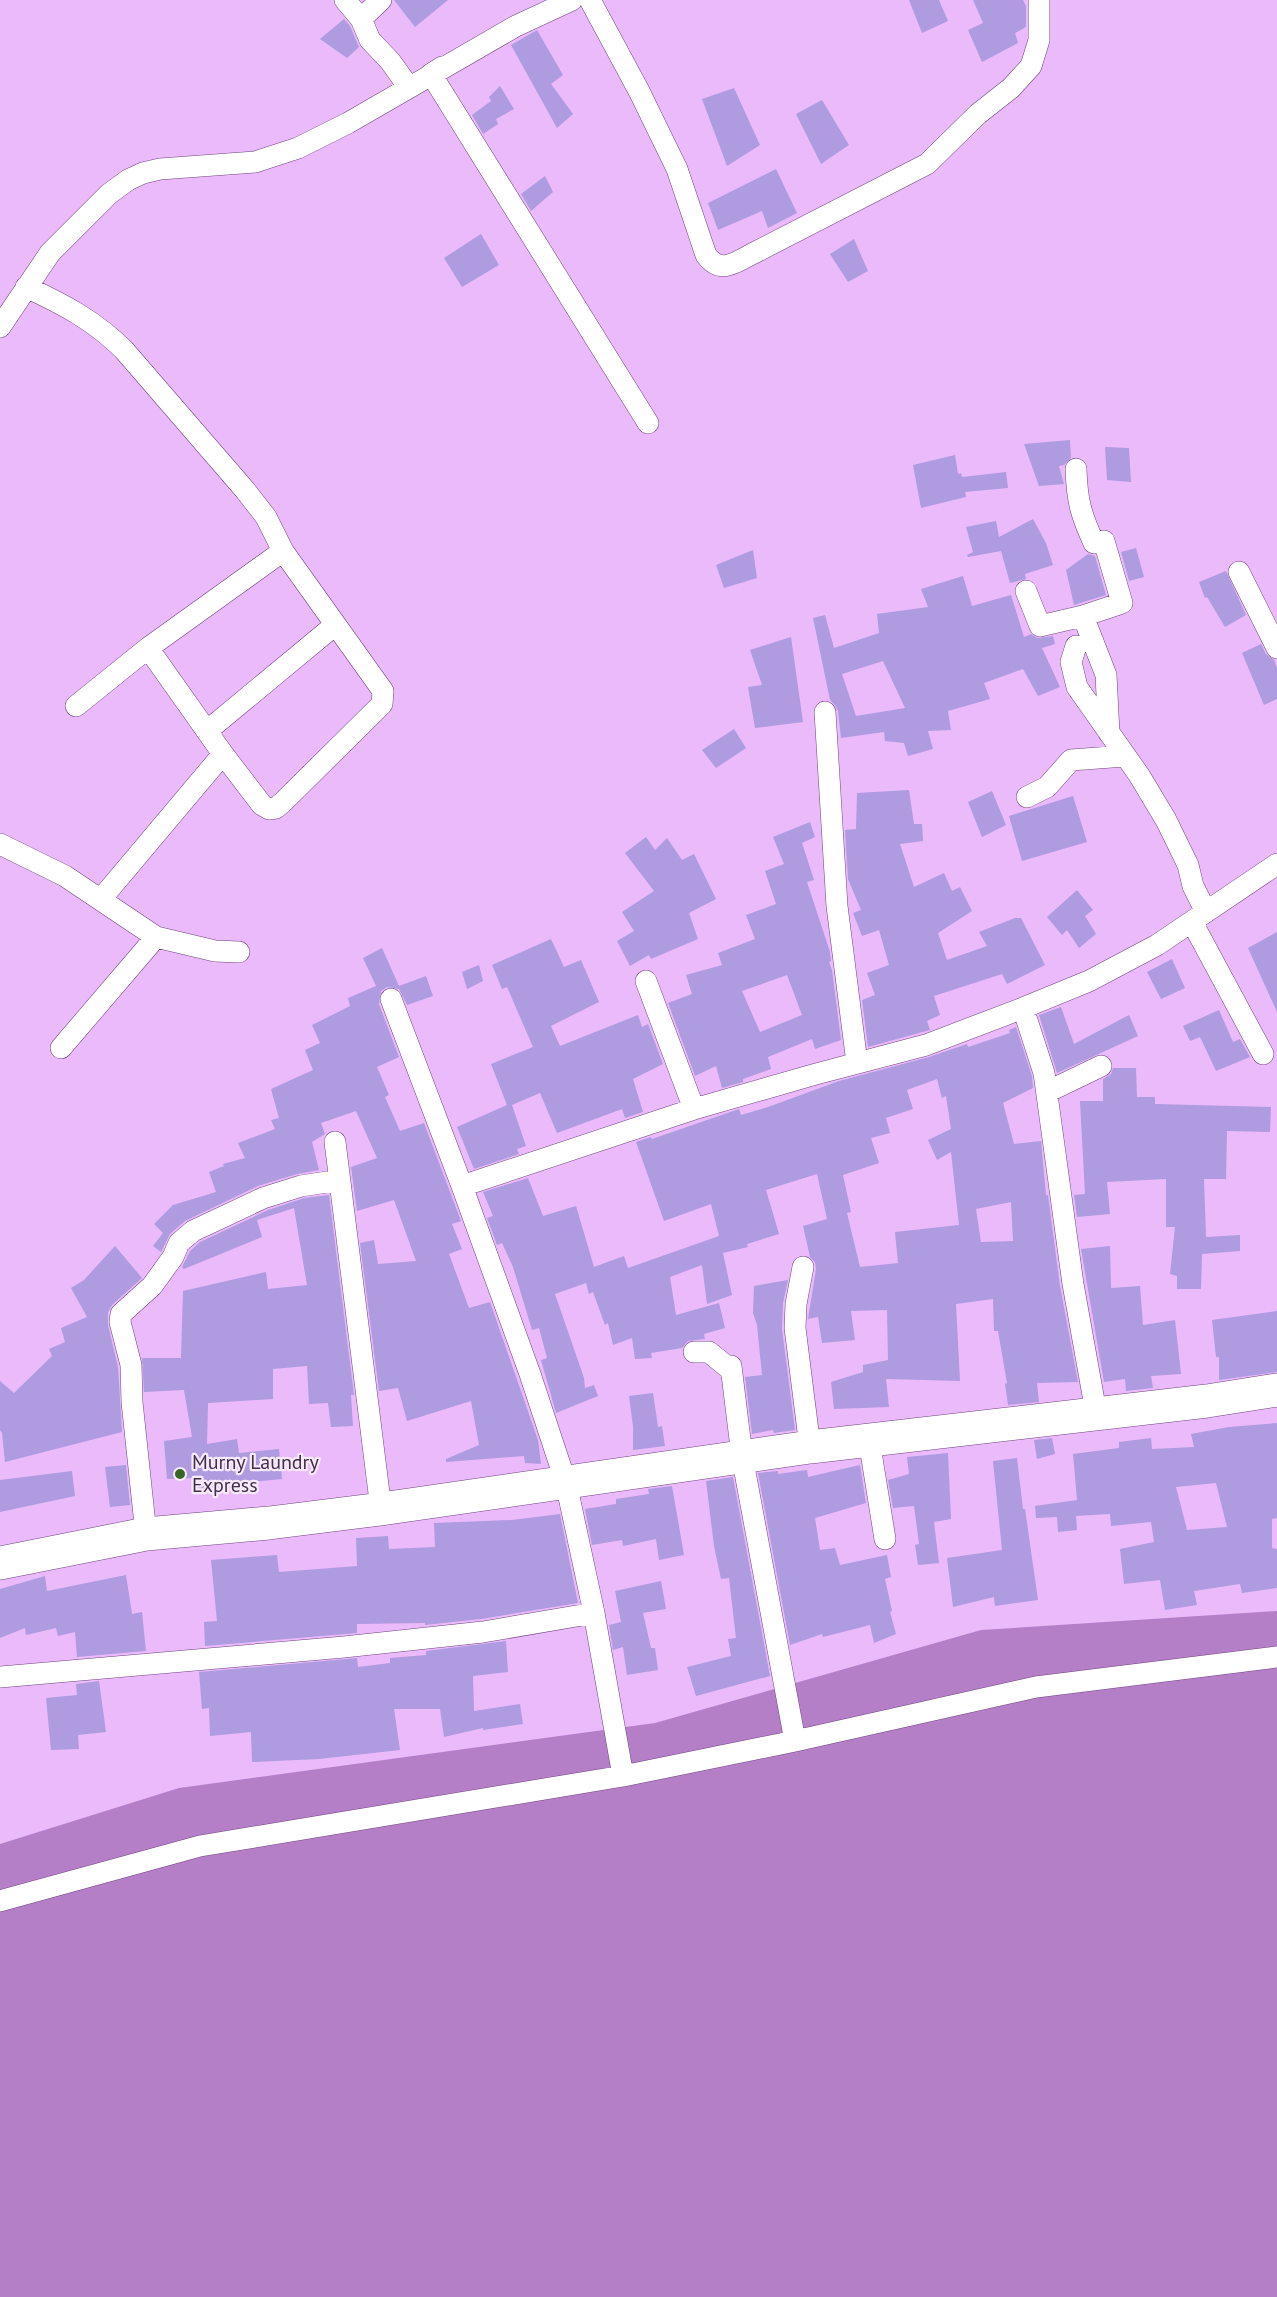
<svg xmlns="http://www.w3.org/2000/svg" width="1277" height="2297" viewBox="0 0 1277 2297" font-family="'PT Sans',sans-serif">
<rect width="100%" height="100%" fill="#eabafb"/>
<path fill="#b57fc8" d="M1277,1611V2297H0V1844L179,1788L655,1723L981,1630Z"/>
<path fill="#ae9be0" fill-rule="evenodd" d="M394,0H448L415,27Z
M909,0H939L948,21L922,33Z
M973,0H1023L1026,6V27L1015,33L1018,43L982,62L968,30L983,23Z
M344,19L350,26L359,47L347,58L320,39Z
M537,30L563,75L551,84L573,114L557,128L511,45Z
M500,86L514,109L496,119L498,124L483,134L472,115L491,101L489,97Z
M734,88L760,145L727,166L702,99Z
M822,100L849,145L821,164L796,114Z
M776,169L797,213L768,228L762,211L718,230L708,203Z
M545,176L553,192L531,211L521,194Z
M481,234L499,265L462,287L444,258Z
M854,239L868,271L848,282L830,254Z
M1070,440L1071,458L1064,465L1059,466L1064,484L1039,486L1024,444Z
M1105,447L1129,448L1131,482L1107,480Z
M955,455L958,474L961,473L962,477L1006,472L1008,488L965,492L966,497L921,508L913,465Z
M1033,519L1046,543L1053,565L1025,574L1026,579L1010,583L1001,551L968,557L967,555L973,552L966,527L996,521L999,537Z
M1136,548L1144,577L1129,581L1121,552Z
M753,550L757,578L724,588L716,565Z
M1088,554L1095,556L1106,595L1074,605L1066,570Z
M1226,571L1246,615L1225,627L1207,597L1205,598L1199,582Z
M963,576L972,606L1011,595L1024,637L1031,634L1037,638L1053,636L1055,644L1042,648L1060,687L1038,696L1023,669L984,683L990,699L948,711L951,730L928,731L933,749L908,756L904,743L885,741L884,732L841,738L838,711L835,705L830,700L813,618L825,615L834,648L879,633L877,614L928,607L921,589ZM883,661L905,708L856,716L842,674Z
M791,637L803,722L755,728L748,687L762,685L750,650Z
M1261,644L1266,654L1274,660L1277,668V699L1264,705L1242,653Z
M734,729L746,748L716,768L702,750Z
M909,790L914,824H922L923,841L900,844L914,887L944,873L952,891L960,887L972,911L938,933L947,960L987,946L979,932L1015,918H1021L1045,965L1007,984L1002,974L934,996L940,1015L927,1021L930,1030L868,1047L862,1000L875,995L867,973L889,965L879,930L862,936L853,913L861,910L848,879L845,830L856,829L857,793Z
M992,791L1006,825L982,837L968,802Z
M1073,796L1087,842L1022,861L1009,816Z
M810,822L815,837L802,843L814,880L807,882L830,952L831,961L829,962L832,970L841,1040L815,1049L812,1039L768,1057L771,1069L743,1079V1082L722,1088L716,1066L695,1076L668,1003L692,994L686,975L722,965L718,953L755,939L746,915L776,904L765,871L784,864L773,837ZM787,975L802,1015L760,1032L742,991Z
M646,837L655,850L667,838L682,860L694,854L716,899L689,913L698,939L651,959L649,955L630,966L617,941L634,931L622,912L654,891L625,853Z
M1077,890L1093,910L1085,916L1096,934L1079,948L1067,930L1062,935L1047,917Z
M1277,932V1012L1248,948Z
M551,939L564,967L581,960L599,1002L551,1026L560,1046L638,1015L642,1027L648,1024L663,1064L633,1079L643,1112L625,1118L622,1109L557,1133L540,1093L512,1105L526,1146L517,1149L519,1154L474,1169L457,1127L507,1105L491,1064L533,1047L507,987L502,989L492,965Z
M382,948L399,986L426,976L433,996L407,1005L399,989L387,987L381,991L379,1004L399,1057L377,1067L389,1095L385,1097L400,1131L424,1123L461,1221L452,1224L462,1249L449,1254L469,1308L490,1302L538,1440L541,1464L525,1463L524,1456L446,1462V1459L479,1445L471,1401L407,1421L398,1388L379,1391L360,1243L374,1240L378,1264L416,1261L394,1200L357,1211L351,1167L377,1158L356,1111L321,1123L325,1134L312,1142L319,1170L297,1174L258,1186L185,1221L170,1234L161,1252L153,1246L163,1233L154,1224L173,1205L216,1192L209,1172L224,1166L223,1164L245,1158L238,1143L275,1129L271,1120L279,1118L271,1089L313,1070L305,1050L320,1043L312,1025L350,1006L348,998L376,986L363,958Z
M1172,959L1185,988L1161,999L1147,972Z
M479,965L483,981L467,989L462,972Z
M1061,1007L1074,1044L1129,1015L1138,1036L1057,1073L1039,1015Z
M1219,1010L1233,1042L1240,1039L1250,1057L1216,1071L1200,1037L1190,1041L1183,1026Z
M1016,1027L1032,1076L1033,1088L1003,1103L1014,1144L1041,1141L1046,1195H1048L1060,1286L1078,1382L1037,1383L1039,1402L1008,1405L1005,1384L1007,1383L998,1331H994L993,1299L956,1304L960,1381L886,1379L889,1407L834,1409L831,1382L863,1372V1365L888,1360L887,1310L851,1311L855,1340L822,1343L818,1317L808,1319L816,1269L815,1262L810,1257L803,1226L827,1219L817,1174L766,1190L779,1234L747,1244L748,1247L723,1253L732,1295L707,1304L702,1265L670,1277L676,1315L719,1303L725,1328L704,1334L705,1339L688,1341L682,1348L651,1353L652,1358L635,1359L632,1338L613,1345L608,1323L605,1325L593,1292L589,1294L586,1283L555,1294L584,1378L585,1388L594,1385L598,1396L556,1413L541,1360L547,1358L539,1328L532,1330L513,1267L502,1243L497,1245L487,1218L493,1216L483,1192L528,1178L543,1216L576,1206L594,1267L624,1256L628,1268L719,1236L711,1204L664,1221L636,1142L651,1137L652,1139L739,1109L741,1115L768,1107L839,1081L929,1057L967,1044L968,1047L1010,1033L1009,1030ZM937,1079L942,1098L946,1096L951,1129L928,1140L937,1160L951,1152L959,1225L895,1232L898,1263L860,1267L847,1213L851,1212L843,1175L879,1163L871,1138L890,1133L886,1118L913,1109L907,1090ZM1011,1202L1013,1241L981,1242L976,1209Z
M1113,1068H1136L1137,1097H1155V1104L1271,1107L1270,1132L1227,1131L1226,1179H1204L1206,1237L1240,1235V1251L1202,1254L1201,1289H1177V1276L1170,1274L1175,1227H1166V1179L1107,1182L1110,1214L1077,1217L1074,1195L1085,1194L1080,1101H1103V1079L1111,1074Z
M329,1195L354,1395H351L353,1426L331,1427L328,1403L309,1404L307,1366L273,1369V1399L208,1403L207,1444L237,1439L239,1453L279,1449L282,1479L242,1483V1486L216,1489V1487L197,1489L195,1478L167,1479L164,1441L192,1437L184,1390L144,1392L142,1358H181L183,1291L266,1272L268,1289L307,1285L294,1208L257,1220L262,1237L184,1269L182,1267L190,1251L200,1242L268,1210L304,1198Z
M115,1246L142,1278L112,1305L108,1312V1325L118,1367L122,1432L5,1462L2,1433L0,1430V1381L14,1393L52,1356L49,1349L65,1342L61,1328L87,1317L71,1288L84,1280Z
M1110,1246L1111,1288L1140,1286L1143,1325L1175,1320L1181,1374L1151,1376L1153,1388L1126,1391L1125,1379L1104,1382L1081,1249Z
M788,1280L783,1303L782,1329L795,1430L774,1433L773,1430L752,1434L745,1377L762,1375L757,1325L753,1313L754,1286Z
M1277,1311V1372L1219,1380V1357H1216L1212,1320Z
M653,1393L658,1427L662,1426L665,1446L633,1450V1426L629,1396Z
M1277,1423V1518L1272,1519V1548L1277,1549V1588L1242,1593L1240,1584L1194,1591L1197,1605L1165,1610L1160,1580L1124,1584L1120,1549L1154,1542L1151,1522L1111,1526L1110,1514L1076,1516L1077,1530L1058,1532L1057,1517L1036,1518L1035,1506L1077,1500L1073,1454L1119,1448V1442L1151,1438L1152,1449L1194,1447L1191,1434L1229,1427ZM1216,1483L1227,1527L1187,1530L1176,1487Z
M1052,1438L1055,1454L1037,1459L1034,1440Z
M948,1453L951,1519L934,1522L939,1563L918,1565L915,1545L919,1544L914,1506L893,1508L888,1480L909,1474L907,1457Z
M1017,1458L1023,1509H1025L1038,1600L995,1606L994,1597L953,1607L947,1558L1002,1550L993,1461Z
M126,1465L130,1505L110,1507L105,1467Z
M860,1465L866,1503L815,1518L820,1550L835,1548L840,1565L887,1555L891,1577L885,1579L892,1611L890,1612L896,1634L874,1643L870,1625L823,1637L822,1634L790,1645L758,1473L778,1471V1474L807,1470L808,1477Z
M72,1471L75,1496L0,1512V1480Z
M733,1477L770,1676L696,1696L687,1667L731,1656L728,1639L736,1638L729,1578L721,1579L714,1546L706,1481Z
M672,1486L684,1555L659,1560L656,1539L623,1546L622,1540L592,1545L585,1509L616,1504V1499L649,1494L648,1489Z
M560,1514L578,1603L481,1619L425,1625V1623L357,1624V1633L205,1646L204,1622L217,1621L211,1560L277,1555L279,1572L357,1566L356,1538L388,1536L389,1549L435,1547L434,1523L512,1520Z
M126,1575L132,1614L142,1612L146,1651L77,1657L75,1632L58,1636L56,1628L26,1635L25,1628L0,1638V1589L45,1576L47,1591Z
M661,1581L666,1609L643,1613L651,1648H655L658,1670L627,1675L623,1647L613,1650L609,1625L621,1622L615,1591Z
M506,1641L508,1672L473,1676L474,1711L520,1704L523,1724L483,1730V1728L444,1737L440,1709H394L400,1750L319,1759L252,1762L251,1732L210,1736L209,1708L202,1709L199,1672L357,1658L358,1667L390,1663V1658L426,1655V1651Z
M99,1681L106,1732L78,1735L79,1749L51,1750L46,1698L77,1695L76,1684Z"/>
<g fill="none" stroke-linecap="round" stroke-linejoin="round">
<defs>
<path id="minor" d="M345,0L361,19
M381,0L361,19L370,40L390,61L408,86
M590,0L639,91L677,169L706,255C720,274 733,264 750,255L927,164L978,114L1011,88L1031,66L1039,40V0
M442,67L431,74L648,423
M26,287C63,304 95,321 124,350L245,490L266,517L283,551L383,691L382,704L374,712L283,802L276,808L269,809L262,805L223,754L148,648
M0,327L50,253L109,194L128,180L143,173L160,169L255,162L298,148L348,123L516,26L572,0
M1076,469C1077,501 1081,515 1094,543L1104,541L1122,603L1083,616L1106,675L1109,733
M1239,572L1277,648
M1026,591L1040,626L1083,616
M1076,646L1071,662L1077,687L1139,775L1166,820L1188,865L1193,886L1206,912
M76,706L148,648L283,551
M825,712L837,906L857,1063
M207,731L335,625
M1027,797L1047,787L1071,760L1125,756
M0,844L65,876L156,937L215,951L239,952
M101,899L223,754
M1192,922L1263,1054
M646,981L694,1109
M391,999L462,1186L530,1374L566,1483L594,1613L623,1776
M1023,1008L1044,1073L1073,1284L1096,1412
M61,1048L156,937
M1047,1092L1101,1066
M335,1142L381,1509
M462,1186L694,1109L816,1074L926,1045L1023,1008L1089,981L1157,945L1277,864
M803,1267L796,1304L795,1328L810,1447
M694,1352H709L731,1370
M731,1366L742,1456L795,1741
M869,1440L885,1539
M146,1534L132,1402L131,1365L120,1322L121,1314L152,1286L173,1257L179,1243L193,1231L263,1198L301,1186L340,1180
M0,1677L344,1647L483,1632L594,1613
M0,1901L200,1846L623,1776L795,1741L1036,1687L1277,1657"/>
<path id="trunk" d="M0,1563L146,1534L269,1523L381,1509L810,1447L1207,1401L1277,1390"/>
</defs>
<use href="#minor" stroke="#6e447d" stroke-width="22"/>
<use href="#trunk" stroke="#6e447d" stroke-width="34"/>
<use href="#minor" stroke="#fff" stroke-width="21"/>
<use href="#trunk" stroke="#fff" stroke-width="33"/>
</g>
<circle fill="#396523" stroke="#f8eafd" stroke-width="2" cx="180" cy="1474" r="6"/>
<g text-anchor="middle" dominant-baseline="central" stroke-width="4.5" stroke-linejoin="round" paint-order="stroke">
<g font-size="20" fill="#412e48" stroke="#f8eafd" text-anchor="start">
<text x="192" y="1462">Murny Laundry<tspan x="192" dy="23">Express</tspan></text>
</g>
</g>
</svg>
